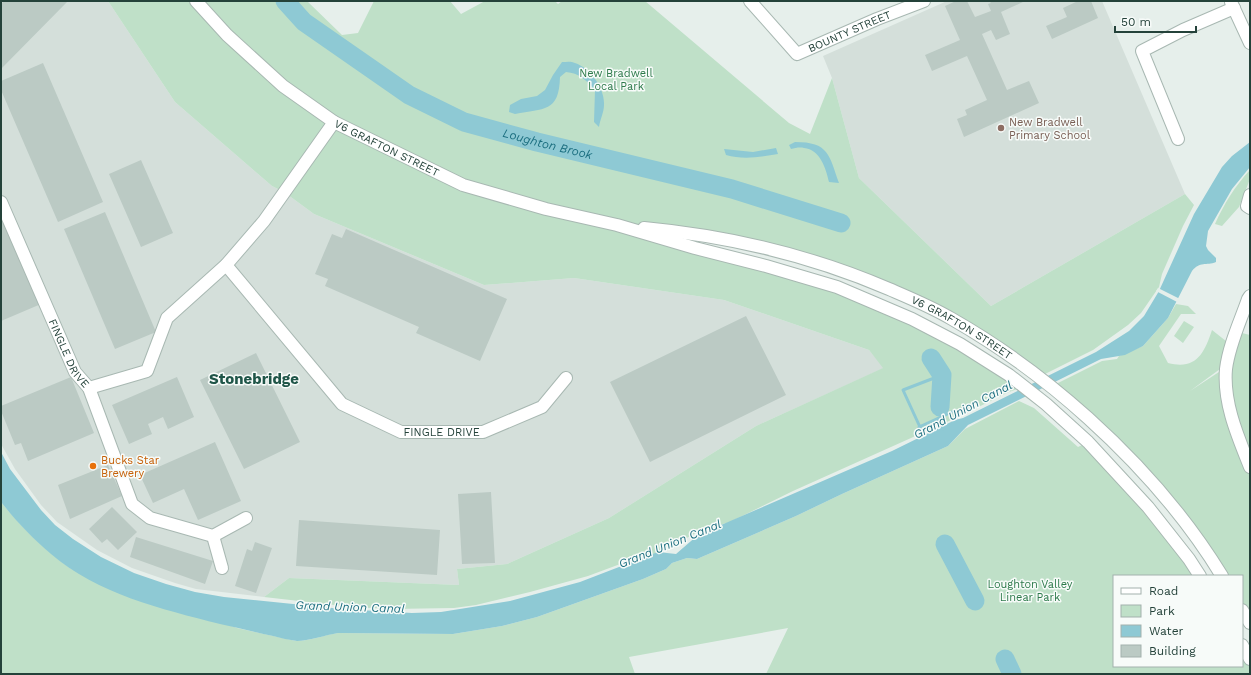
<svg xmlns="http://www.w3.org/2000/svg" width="1251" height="675" viewBox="0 0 1251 675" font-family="'Work Sans',sans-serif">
<rect width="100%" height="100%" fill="#e6efeb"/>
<path fill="#d4dfda" d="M1,1H108L175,102L272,186L284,192L314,214L484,285L574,278L724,300L869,350L884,368L756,426L609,518L507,564L457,569L459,585L289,578L264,597L196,589L175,583L132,568L97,550L57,522L41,505L15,469L1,444Z
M947,1H1102L1185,194L991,306L859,178L832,78L823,56Z"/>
<path fill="#bfe0c8" d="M108,1H307L342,35L358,33L374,1H450L461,14L485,1H555L558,4L562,1H645L789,123L810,134L832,78L859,178L991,306L1185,194L1194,205L1183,226L1162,274L1159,287L1141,313L1128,325L1093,350L1035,379L952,319L804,258L621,225L740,255L912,319L1026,386L1009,392L960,416L793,491L730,522L702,530L675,544L664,548L653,556L631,560L588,576L530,592L476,605L454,608L391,609L352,607L264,597L289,578L459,585L457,569L507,564L609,518L756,426L883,368L869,350L724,300L574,278L484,285L314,214L284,192L272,186L175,102Z
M1250,170V179L1239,207L1222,226L1215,224C1224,204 1235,186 1250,170Z
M1176,304L1188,306L1196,314H1181L1159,346L1168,363C1196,370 1204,354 1212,330L1231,345L1220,369L1190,391L1222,370L1242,333L1250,335V623L1242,610V576H1222L1161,493L1050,387L1102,361L1117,359L1119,356L1143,346L1168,318Z
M1184,321L1194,327L1183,343L1174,336Z
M1019,401L1034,408L1078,447L1088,442L1200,576H1114V666H1242V645L1250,659V674H766L788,628L629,657L635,674H1V502C22,528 44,549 71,569L237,628L296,641C310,641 324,635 338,633L453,634L502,626L537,617L643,579L666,569L672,563L687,558L697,559L796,516L842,494L948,446L965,429Z"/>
<path fill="#8ec9d4" d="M562,62C566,62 571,61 575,63C590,68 605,88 604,105C604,112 600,120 599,127L594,122L595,90C586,80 579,73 566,72L560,77C559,113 544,108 515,114L509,112L510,105L521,99L537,96L545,90L553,75Z
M795,142C829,142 829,155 839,183L829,182C826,169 820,149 804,148C800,147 795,148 791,149L789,145Z
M1250,142V167L1232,189L1208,231L1206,246L1208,250L1216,258V262C1206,266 1200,261 1192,271L1168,318L1143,346L1125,355L1101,359L968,425L948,446L842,494L796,516L697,559L687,558L672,563L666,569L643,579L537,617L502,626L453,634L338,633C326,635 308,641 297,641C289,640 281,638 273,636C255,632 238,628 220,624C161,609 98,594 51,554C32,538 16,521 1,502V452L10,469L41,510L55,525L73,539L101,557L134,573L166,584L195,592L224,597L342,609L412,613L441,612L510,601L580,582L658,552L676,554L698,535L892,451L955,420L963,418L1096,352L1129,331L1144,316L1159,291L1194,214L1222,167L1232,156Z
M776,148L778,154C761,157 743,160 726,155L724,149L753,152Z"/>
<path fill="#e6efeb" d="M1158,288L1180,299L1179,303L1156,291Z"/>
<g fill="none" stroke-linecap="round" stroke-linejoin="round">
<path stroke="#8ec9d4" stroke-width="3" d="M937,419L943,429
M919,427L954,411
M925,438L903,390L942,375"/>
<g stroke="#8ec9d4" stroke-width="19">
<path id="s1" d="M285,1L304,22L409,95L464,122L537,142L732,189L841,223"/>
<path d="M931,358L942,375L940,407"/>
<path d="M945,544L975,601"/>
<path d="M1005,659L1012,674"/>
</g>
</g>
<path fill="#bbcac4" d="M4,1H68L1,69V4Z
M956,1H967L975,17L991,11L988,4L991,3L989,1H1025L1001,12L1010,34L996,40L991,30L982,34L1007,90L1029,81L1039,103L964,137L957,119L967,115L965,110L987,100L967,56L932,71L925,55L960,40L945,6Z
M1078,1H1091L1098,18L1052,39L1046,26L1067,17L1063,8Z
M43,63L103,202L58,222L1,90V81Z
M141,160L173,233L141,247L109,174Z
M105,212L156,332L115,349L64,229Z
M4,220L41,304L1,321V221Z
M346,229L507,299L480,361L416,333L419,327L325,286L328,279L315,274L332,234L342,238Z
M746,316L786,395L650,462L610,382Z
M256,353L300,442L244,469L200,380Z
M71,377L94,433L28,461L21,443L15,445L1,411V406Z
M177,377L194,417L168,429L163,417L148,424L152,434L129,444L112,405Z
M215,442L241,501L198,520L184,489L153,503L140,475Z
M108,465L122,496L70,519L58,485Z
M491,492L495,563L462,564L458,494Z
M112,507L137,532L118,550L107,539L102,543L89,529Z
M299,520L440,530L437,575L296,566Z
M136,537L213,561L205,584L130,557Z
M255,542L272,548L256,593L235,586L247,549L252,551Z"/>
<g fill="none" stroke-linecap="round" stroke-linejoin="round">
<defs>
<g id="minor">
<path id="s2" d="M750,1L797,54L877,19L924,1"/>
<path d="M1231,2L1250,43"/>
<path d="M1178,139L1142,51L1183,30L1234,8"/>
<path d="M1250,195L1247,206L1250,208"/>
<path id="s3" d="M1,202L75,372L89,388L147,371L167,318L226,265L264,221L334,122"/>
<path id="s4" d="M226,265L342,404L401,432H483L542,407L566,378"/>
<path d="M1250,296L1248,299C1240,322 1229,345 1226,369C1223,403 1238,437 1250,467"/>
<path d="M89,388L132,504L150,518L213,536L246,518"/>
<path d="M213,536L222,568"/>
</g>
<g id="tertiary">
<path id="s5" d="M196,1L227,35L283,86L334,122L463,185L546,209L617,225L695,248L766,266L837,287L912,319L960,344L1009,375L1046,404L1088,442L1148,507L1189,559L1200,576"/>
<path id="s6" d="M644,228C729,236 810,255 889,289C910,298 932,307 952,319C1001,347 1046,380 1088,418C1139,464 1186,517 1222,576"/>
<path d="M1242,610L1250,623"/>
<path d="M1242,645L1250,659"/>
</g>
</defs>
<use href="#minor" stroke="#a8b8b2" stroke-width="14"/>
<use href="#tertiary" stroke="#a8b8b2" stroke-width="14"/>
<use href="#minor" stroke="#fff" stroke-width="12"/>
<use href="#tertiary" stroke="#fff" stroke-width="12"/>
</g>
<circle fill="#8d6e63" stroke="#f7fbf9" stroke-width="1.5" cx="1001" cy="128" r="4"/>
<circle fill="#e8710a" stroke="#f7fbf9" stroke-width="1.5" cx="93" cy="466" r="4"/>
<g text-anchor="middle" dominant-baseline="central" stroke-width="3" stroke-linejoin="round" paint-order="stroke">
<g font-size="11" fill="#24423a" stroke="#f7fbf9">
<text stroke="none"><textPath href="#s2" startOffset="128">BOUNTY STREET</textPath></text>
<text stroke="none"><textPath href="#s5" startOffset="243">V6 GRAFTON STREET</textPath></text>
<text stroke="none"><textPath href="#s6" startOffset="336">V6 GRAFTON STREET</textPath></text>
<text stroke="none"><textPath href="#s3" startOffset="166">FINGLE DRIVE</textPath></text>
<text stroke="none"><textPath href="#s4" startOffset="287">FINGLE DRIVE</textPath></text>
</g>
<g font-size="11" fill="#2d7a4b" stroke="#f7fbf9">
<text x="616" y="73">New Bradwell<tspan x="616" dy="13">Local Park</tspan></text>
<text x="1030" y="584">Loughton Valley<tspan x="1030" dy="13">Linear Park</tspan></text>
</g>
<g font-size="11" fill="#785e54" stroke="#f7fbf9" text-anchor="start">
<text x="1009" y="122">New Bradwell<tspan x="1009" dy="13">Primary School</tspan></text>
</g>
<g font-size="11" fill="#c56008" stroke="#f7fbf9" text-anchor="start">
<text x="101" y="460">Bucks Star<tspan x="101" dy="13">Brewery</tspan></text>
</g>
<g font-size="12" font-style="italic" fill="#1c6f80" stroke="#f7fbf9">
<text stroke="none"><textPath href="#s1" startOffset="304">Loughton Brook</textPath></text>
<text transform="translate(963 410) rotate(-28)">Grand Union Canal</text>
<text transform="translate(670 544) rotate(-22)">Grand Union Canal</text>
<text transform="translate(350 607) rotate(2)">Grand Union Canal</text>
</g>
<g font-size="15" font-weight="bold" fill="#1f5548" stroke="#f7fbf9">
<text x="254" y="379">Stonebridge</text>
</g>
</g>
<rect width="1251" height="675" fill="none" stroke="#24423a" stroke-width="4"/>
<rect x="1113" y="575" width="130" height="92" fill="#f7fbf9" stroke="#a3b1ad"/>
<rect x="1121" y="588" width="20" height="6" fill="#ffffff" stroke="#a3b1ad"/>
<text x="1149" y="595" font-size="12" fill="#24423a">Road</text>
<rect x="1121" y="605" width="20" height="12" fill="#bfe0c8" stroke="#a3b1ad"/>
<text x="1149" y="615" font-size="12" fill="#24423a">Park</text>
<rect x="1121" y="625" width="20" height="12" fill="#8ec9d4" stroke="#a3b1ad"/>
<text x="1149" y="635" font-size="12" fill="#24423a">Water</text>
<rect x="1121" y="645" width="20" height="12" fill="#bbcac4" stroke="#a3b1ad"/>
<text x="1149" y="655" font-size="12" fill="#24423a">Building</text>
<path d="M1115 26v6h81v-6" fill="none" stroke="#24423a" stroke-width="2"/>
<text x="1121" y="26" font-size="12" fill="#24423a" stroke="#f7fbf9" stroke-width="3" paint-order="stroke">50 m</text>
</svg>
